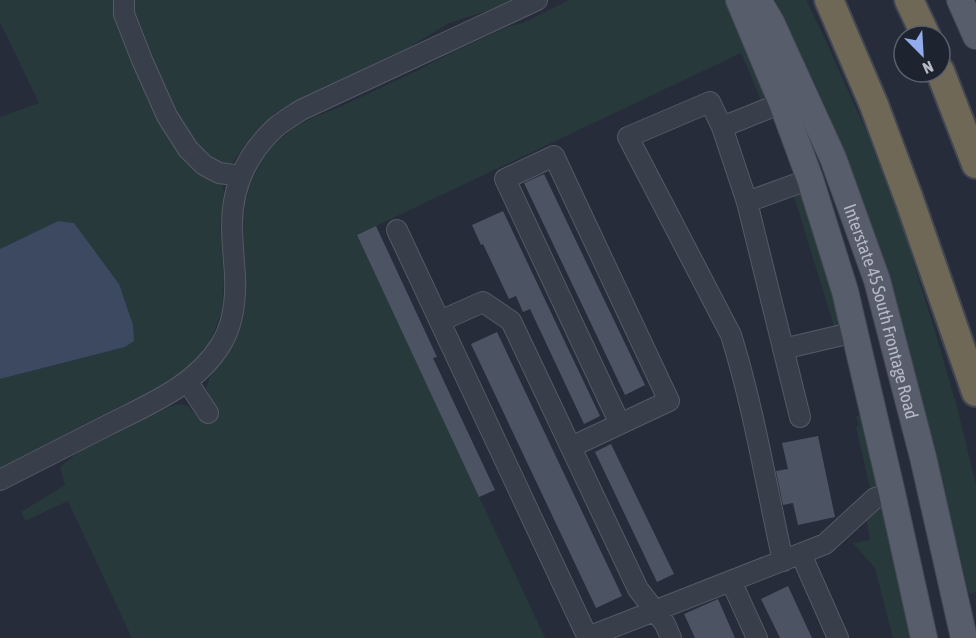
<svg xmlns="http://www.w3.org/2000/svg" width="976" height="638" viewBox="0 0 976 638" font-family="'Asap Condensed',sans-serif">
<rect width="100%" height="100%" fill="#262c3a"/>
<path fill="#28393c" d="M0,0H117L116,23L165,124L205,176L222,183L224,192L220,224L224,279L222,310L211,340L191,365L166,383L0,468V379L125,347L134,341L84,238L74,223L58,221L0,249V117L39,103L0,22Z
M132,0H513L499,7L449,23L408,48L301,98L275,113L253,135L232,163H214L196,150L178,122L133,13Z
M569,0H732L766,96L761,100L741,53L357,235L545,638H132L68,501L25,521L21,512L65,485L60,467L79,452L165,409C185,401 187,403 200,420L217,410L206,388L210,377L229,350L238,332L243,316L246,299V271L243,235L245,205L250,185L261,161L271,148L293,128L314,117L333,110L417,71L441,58L507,27L523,23Z
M775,0H806L826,41L869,138L905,235L936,335L957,407L976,485V592L969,594L942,481L934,441L931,438L915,375L889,284L853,175L823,102Z
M807,192L844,323L835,330L794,196L800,193Z
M856,416H861L879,486L875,489L870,488L856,427L859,426Z
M876,508H881L887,512L917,638H893L875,568L853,543L870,540L866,517Z"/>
<path fill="#3d4961" d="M58,221L74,223L119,284L133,325L134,341L125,347L0,379V249Z"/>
<path fill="#4c5463" d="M544,174L645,385L625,395L524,183Z
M503,211L600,416L584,424L530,309L523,312L516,296L509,299L483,244L481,245L472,225Z
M376,226L437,357L433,358L495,490L479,497L357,235Z
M497,332L622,596L596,608L471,344Z
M818,436L835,517L798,525L793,503L783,505L776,471L788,469L782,443Z
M611,444L674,574L657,582L595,452Z
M788,586L812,638H780L761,599Z
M718,599L735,638H695L684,614Z"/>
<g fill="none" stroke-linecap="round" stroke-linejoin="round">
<defs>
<path id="minor" d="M124,0V14L142,60L167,116L188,149L204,165L219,173L241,176
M722,127L782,103
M747,202L810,179
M397,230L588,638
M440,321L483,302L511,321L638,589L665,624L671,638
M783,349L855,332
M187,381L208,413
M571,447L669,401L554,156L505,179L620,424
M0,480C35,462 71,444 106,426C147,405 194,387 220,346C233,326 236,298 235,275C234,259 232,242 232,225C232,187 247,154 275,128C283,121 292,116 301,110L537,0
M801,554L838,638
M783,561C766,485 754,409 731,335L628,137L710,102L722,127L747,202L800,417
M731,581L757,638
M588,637L825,544L875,498L892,493"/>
<g id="major">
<path d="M739,0L782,103L810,179L845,291L892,493L924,638"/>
<path id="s1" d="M758,0L771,22L833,158L877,280L923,457L964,638"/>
<path d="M960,0L976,36"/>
</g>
<path id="highway" d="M829,0L874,105L909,199L976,392
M909,0L926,36
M940,71L976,164"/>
</defs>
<use href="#minor" stroke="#545a65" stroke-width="22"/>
<use href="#major" stroke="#424853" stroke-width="28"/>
<use href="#highway" stroke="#414752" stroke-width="32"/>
<use href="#minor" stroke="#393f4a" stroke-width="20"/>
<use href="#major" stroke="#575d6a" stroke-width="26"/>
<use href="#highway" stroke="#6f6857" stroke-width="28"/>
</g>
<g text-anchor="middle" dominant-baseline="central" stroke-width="4.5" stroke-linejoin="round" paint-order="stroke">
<g font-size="18" fill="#b5bac6" stroke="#1e242f">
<text stroke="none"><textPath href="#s1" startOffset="336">Interstate 45 South Frontage Road</textPath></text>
</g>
</g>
<g transform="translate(922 54) rotate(156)"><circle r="28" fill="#1e242f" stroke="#5a606b" stroke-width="1.5"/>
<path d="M0-4.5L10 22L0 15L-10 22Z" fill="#93adec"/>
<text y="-9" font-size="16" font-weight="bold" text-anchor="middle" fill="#b5bac6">N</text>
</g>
</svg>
